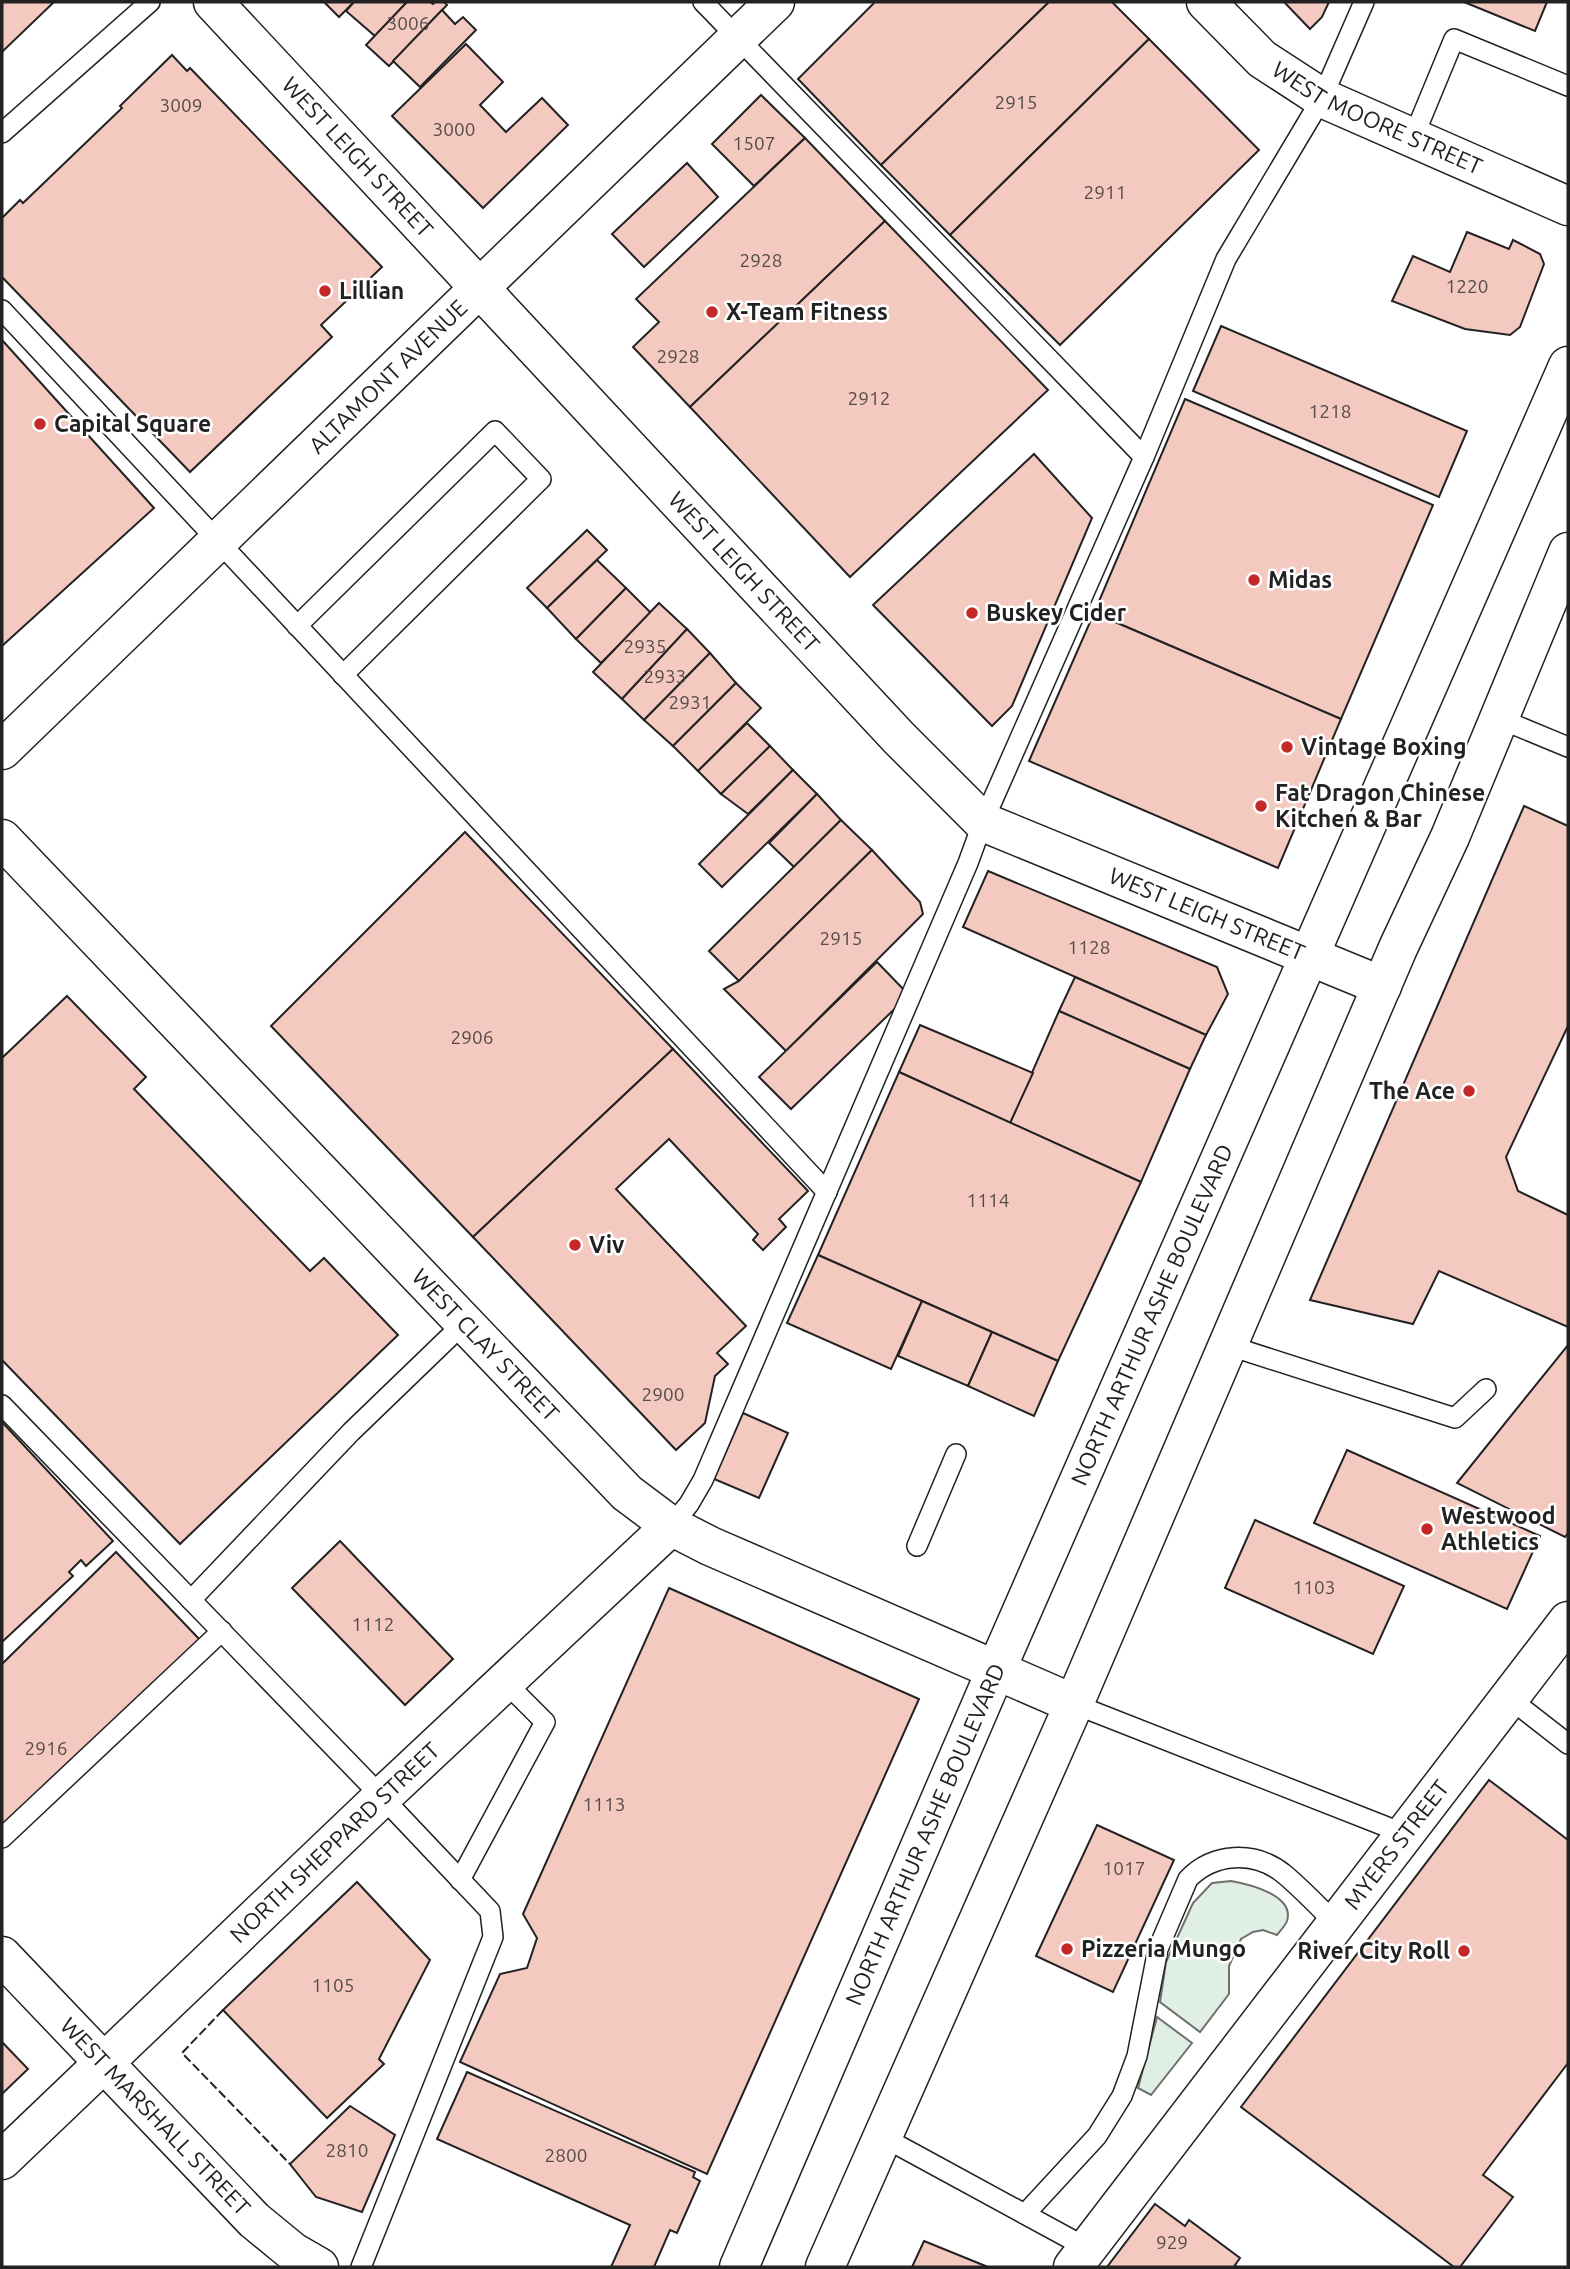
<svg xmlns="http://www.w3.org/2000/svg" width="1570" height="2269" font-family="Ubuntu,sans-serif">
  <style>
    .green { fill: #e0efe3; stroke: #6f6f6f; stroke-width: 2 }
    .building { fill: #f3c9c0; stroke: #222; stroke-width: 2 }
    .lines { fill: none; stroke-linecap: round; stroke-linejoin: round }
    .service-casing { stroke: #222; stroke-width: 22 }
    .minor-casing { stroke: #222; stroke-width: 41 }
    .tertiary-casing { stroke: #222; stroke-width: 41 }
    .primary-casing { stroke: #222; stroke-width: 41 }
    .service { stroke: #fff; stroke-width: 19 }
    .minor { stroke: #fff; stroke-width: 38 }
    .tertiary { stroke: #fff; stroke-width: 38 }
    .primary { stroke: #fff; stroke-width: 38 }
    .fence { stroke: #222; stroke-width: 2; stroke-dasharray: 9 3.5; stroke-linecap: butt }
    .poi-dot { fill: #c62828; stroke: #fff; stroke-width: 2.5 }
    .labels { text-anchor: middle; stroke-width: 5; stroke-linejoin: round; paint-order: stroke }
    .number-label { font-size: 19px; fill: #564c4a }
    .street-label { font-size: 23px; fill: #222; stroke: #fff }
    .poi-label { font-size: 23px; font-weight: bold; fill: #222; stroke: #fff; text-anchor: start }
  </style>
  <rect width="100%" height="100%" fill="#fff"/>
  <g class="green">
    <path d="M1231,1881c17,3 64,14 56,40 -2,5 -7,10 -10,14l-14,-5 -10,2 -12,7 -12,27v28l-29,38 -40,-30 6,-40 27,-59 19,-20z"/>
    <path d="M1157,2017l35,26 -41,52 -13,-7z"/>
  </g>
  <g class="building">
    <path d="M2,2h52l-52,50z"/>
    <path d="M324,2h30l-15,15z"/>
    <path d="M354,2h53l-32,34 -29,-25z"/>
    <path d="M407,2h23l3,2 2,-2h9l3,3 -58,61 -23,-21z"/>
    <path d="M875,2h174l-168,163 -83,-86z"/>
    <path d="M1049,2h63l37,37 -199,196 -69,-70z"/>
    <path d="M1284,2h45l-7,15 -12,12z"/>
    <path d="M1464,2h83l-12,29z"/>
    <path d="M442,10l13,14 8,-7 13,13 -56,57 -27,-26z"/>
    <path d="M1149,39l110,111 -199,195 -110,-110z"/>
    <path d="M466,44l37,38 -23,23 26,27 36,-34 26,27 -85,83 -91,-92z"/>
    <path d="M172,55l15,16 3,-3 192,199 -61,58 11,12 -142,135 -188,-195v-59l18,-18 3,3 99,-95 -2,-2z"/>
    <path d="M761,95l44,43 -51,48 -42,-42z"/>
    <path d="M805,138l80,83 -195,186 -57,-60 26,-25 -23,-23z"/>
    <path d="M687,163l31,34 -74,70 -32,-33z"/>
    <path d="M885,221l163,169 -198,187 -160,-170z"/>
    <path d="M1467,232l42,17 4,-9 27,14 4,10 -24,63 -10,8 -45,-6 -73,-28 21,-45 37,16z"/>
    <path d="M1221,326l246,105 -28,66 -246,-106z"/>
    <path d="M2,340l152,168 -152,138z"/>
    <path d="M1185,399l248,106 -92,214 -247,-106z"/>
    <path d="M1034,454l58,64 -80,188 -20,20 -119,-121z"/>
    <path d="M587,530l20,20 -60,58 -20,-20z"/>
    <path d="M597,560l29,28 -50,51 -29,-31z"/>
    <path d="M626,588l25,25 -50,50 -25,-24z"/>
    <path d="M659,603l28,26 -65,70 -29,-27z"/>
    <path d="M1094,613l247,106 -63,149 -249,-107z"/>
    <path d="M687,629l23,24 -66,67 -22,-21z"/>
    <path d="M710,653l26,30 -63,63 -29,-26z"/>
    <path d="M736,683l25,25 -63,63 -25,-25z"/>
    <path d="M747,723l23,23 -49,48 -23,-23z"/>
    <path d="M770,746l23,24 -45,44 -27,-20z"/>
    <path d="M793,770l24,24 -95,93 -23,-23z"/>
    <path d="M817,794l24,26 -47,47 -25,-24z"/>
    <path d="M1524,806l44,20v200l-62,131 12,34 50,24v112l-129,-56 -26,53 -103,-24z"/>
    <path d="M841,820l31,30 -133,131 -30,-30z"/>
    <path d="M465,832l208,217 -200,188 -202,-211z"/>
    <path d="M872,850l48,52 3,12 -137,137 -62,-62 15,-8z"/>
    <path d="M988,871l229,96 11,27 -22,41 -243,-108z"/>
    <path d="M877,962l32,33 -118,114 -32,-32z"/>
    <path d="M1075,977l131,58 -16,34 -131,-58z"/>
    <path d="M67,996l79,81 -12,12 176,182 14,-13 74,77 -218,209 -178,-184v-302z"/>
    <path d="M1059,1011l131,58 -49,113 -131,-59z"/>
    <path d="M920,1025l113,48 -23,50 -111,-51z"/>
    <path d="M673,1049l135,142 -29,28 7,8 -23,23 -10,-10 5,-6 -89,-95 -53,50 130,137 -29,27 11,11 -13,12 -10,47 -29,27 -203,-213z"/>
    <path d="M899,1072l242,110 -83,179 -240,-106z"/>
    <path d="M818,1255l104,46 -31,68 -104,-46z"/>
    <path d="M922,1301l70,31 -24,54 -70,-30z"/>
    <path d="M992,1332l66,29 -24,55 -66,-30z"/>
    <path d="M1568,1345v188l-3,4 -108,-54z"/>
    <path d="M743,1413l45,20 -29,65 -45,-19z"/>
    <path d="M2,1422l111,119 -27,25 -5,-6 -12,12 4,4 -71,66z"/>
    <path d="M1347,1450l193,86 -33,73 -193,-86z"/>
    <path d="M1255,1520l149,66 -31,68 -148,-66z"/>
    <path d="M340,1541l113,118 -48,46 -113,-117z"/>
    <path d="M116,1552l86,90 -200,190v-168z"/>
    <path d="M669,1588l250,111 -212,475 -247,-112 40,-88 27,-6 10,-30 -14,-24z"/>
    <path d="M1489,1780l79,60v223l-85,112 30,22 -53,70h-6l-213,-160z"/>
    <path d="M1097,1825l77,35 -61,132 -77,-36z"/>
    <path d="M357,1882l73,78 -51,99 5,5 -57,54 -104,-108z"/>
    <path d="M2,2042l26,27 -26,25z"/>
    <path d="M467,2072l228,100 -2,5 7,4 -23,52 -7,-3 -16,37h-43l19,-42 -193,-86z"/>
    <path d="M350,2106l45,29 -33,77 -46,-15 -26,-33z"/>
    <path d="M1155,2204l30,22 4,-6 51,38 -5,7 2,2h-130z"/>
    <path d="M924,2241l64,26h-76z"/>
  </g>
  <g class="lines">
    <defs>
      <g id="service">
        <path d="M703,2l441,455"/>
        <path d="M2,133l148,-131"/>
        <path d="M1413,138l41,-99 114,47"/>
        <path d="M2,310l825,882"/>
        <path d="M297,626l198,-195 46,48 -198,196"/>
        <path d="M1498,718l70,29"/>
        <path d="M1227,1345l228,73 31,-29"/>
        <path d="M2,1405l380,392 108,114 3,26 -132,330"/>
        <path d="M671,1526l18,-22 14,-24 265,-617 15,-41 161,-365 82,-198 96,-161 42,-96"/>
        <path d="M917,1546l39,-92"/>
        <path d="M191,1600l160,-168 113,-109"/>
        <path d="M1509,1698l59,46"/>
        <path d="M1074,1704l331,130"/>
        <path d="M2,1838l220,-207"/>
        <path d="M460,1880l85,-158 -40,-40"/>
        <path d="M883,2137l204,111"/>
        <path d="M1025,2214l72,-78 25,-40 15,-40 21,-107 30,-70c25,-26 66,-29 96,-5 18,15 35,33 52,50"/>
      </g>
      <g id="minor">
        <path id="s1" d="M213,2l686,736 84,84 399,164"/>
        <path id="s2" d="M1206,2l56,57 60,39 246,108"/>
        <path id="s3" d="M2,750l773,-748"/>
        <path id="s4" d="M2,2160l380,-363 289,-271"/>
        <path id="s5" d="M1073,2267l495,-646"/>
      </g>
      <g id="tertiary">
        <path id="s6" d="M2,839l625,654 44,33 39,20 364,158"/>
        <path id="s7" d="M2,1956l252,264 39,32 26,15"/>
      </g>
      <g id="primary">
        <path id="s8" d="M739,2267l257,-597 572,-1304"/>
        <path d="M825,2267l249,-563 324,-756 52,-111 118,-285"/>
      </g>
    </defs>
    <use href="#service" class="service-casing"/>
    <use href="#minor" class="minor-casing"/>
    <use href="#tertiary" class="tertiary-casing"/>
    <use href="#primary" class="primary-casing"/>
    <use href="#service" class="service"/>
    <use href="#minor" class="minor"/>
    <use href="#tertiary" class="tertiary"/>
    <use href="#primary" class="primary"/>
    <path class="fence" d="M223,2010l-41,43 108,111"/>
  </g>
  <g class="poi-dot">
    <circle cx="325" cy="291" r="7"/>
    <circle cx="712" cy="312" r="7"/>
    <circle cx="40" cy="424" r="7"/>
    <circle cx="1254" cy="580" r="7"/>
    <circle cx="972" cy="613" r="7"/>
    <circle cx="1287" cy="747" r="7"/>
    <circle cx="1261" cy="806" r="7"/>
    <circle cx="1469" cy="1091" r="7"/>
    <circle cx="575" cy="1245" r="7"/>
    <circle cx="1427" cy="1529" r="7"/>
    <circle cx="1067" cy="1949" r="7"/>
    <circle cx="1464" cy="1951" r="7"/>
  </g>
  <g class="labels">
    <g class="number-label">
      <text x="408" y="30">3006</text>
      <text x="1016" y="109">2915</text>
      <text x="181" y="112">3009</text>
      <text x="454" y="136">3000</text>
      <text x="754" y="150">1507</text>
      <text x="1105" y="199">2911</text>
      <text x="761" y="267">2928</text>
      <text x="1467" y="293">1220</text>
      <text x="678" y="363">2928</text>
      <text x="869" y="405">2912</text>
      <text x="1330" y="418">1218</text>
      <text x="645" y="653">2935</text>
      <text x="665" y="683">2933</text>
      <text x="690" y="709">2931</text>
      <text x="841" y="945">2915</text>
      <text x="1089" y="954">1128</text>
      <text x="472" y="1044">2906</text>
      <text x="988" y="1207">1114</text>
      <text x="663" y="1401">2900</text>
      <text x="1314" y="1594">1103</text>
      <text x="373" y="1631">1112</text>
      <text x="46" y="1755">2916</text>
      <text x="604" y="1811">1113</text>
      <text x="1124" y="1875">1017</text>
      <text x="333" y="1992">1105</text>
      <text x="347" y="2157">2810</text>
      <text x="566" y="2162">2800</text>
      <text x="1172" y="2249">929</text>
    </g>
    <g class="street-label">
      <text dy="8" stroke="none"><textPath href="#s2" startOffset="210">WEST MOORE STREET</textPath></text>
      <text dy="8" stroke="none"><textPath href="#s1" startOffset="212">WEST LEIGH STREET</textPath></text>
      <text dy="8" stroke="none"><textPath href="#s3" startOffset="537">ALTAMONT AVENUE</textPath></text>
      <text dy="8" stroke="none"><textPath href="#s1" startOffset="779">WEST LEIGH STREET</textPath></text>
      <text dy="8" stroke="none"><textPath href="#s1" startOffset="1367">WEST LEIGH STREET</textPath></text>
      <text dy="8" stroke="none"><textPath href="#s8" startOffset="1038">NORTH ARTHUR ASHE BOULEVARD</textPath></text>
      <text dy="8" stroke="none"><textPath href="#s6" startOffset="700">WEST CLAY STREET</textPath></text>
      <text dy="8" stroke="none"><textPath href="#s8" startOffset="471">NORTH ARTHUR ASHE BOULEVARD</textPath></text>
      <text dy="8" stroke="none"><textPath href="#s4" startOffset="460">NORTH SHEPPARD STREET</textPath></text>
      <text dy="8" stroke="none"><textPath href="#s5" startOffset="532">MYERS STREET</textPath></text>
      <text dy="8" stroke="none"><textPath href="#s7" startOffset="222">WEST MARSHALL STREET</textPath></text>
    </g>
    <g class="poi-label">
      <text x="339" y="299">Lillian</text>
      <text x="726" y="320">X-Team Fitness</text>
      <text x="54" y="432">Capital Square</text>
      <text x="1268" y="588">Midas</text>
      <text x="986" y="621">Buskey Cider</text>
      <text x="1301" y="755">Vintage Boxing</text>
      <text x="1275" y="801">Fat Dragon Chinese<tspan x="1275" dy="26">Kitchen &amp; Bar</tspan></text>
      <text x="1455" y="1099" text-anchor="end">The Ace</text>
      <text x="589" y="1253">Viv</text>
      <text x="1441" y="1524">Westwood<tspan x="1441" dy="26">Athletics</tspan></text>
      <text x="1081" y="1957">Pizzeria Mungo</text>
      <text x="1450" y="1959" text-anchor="end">River City Roll</text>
    </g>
  </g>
  <rect width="1570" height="2269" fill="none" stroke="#222222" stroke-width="7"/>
</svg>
